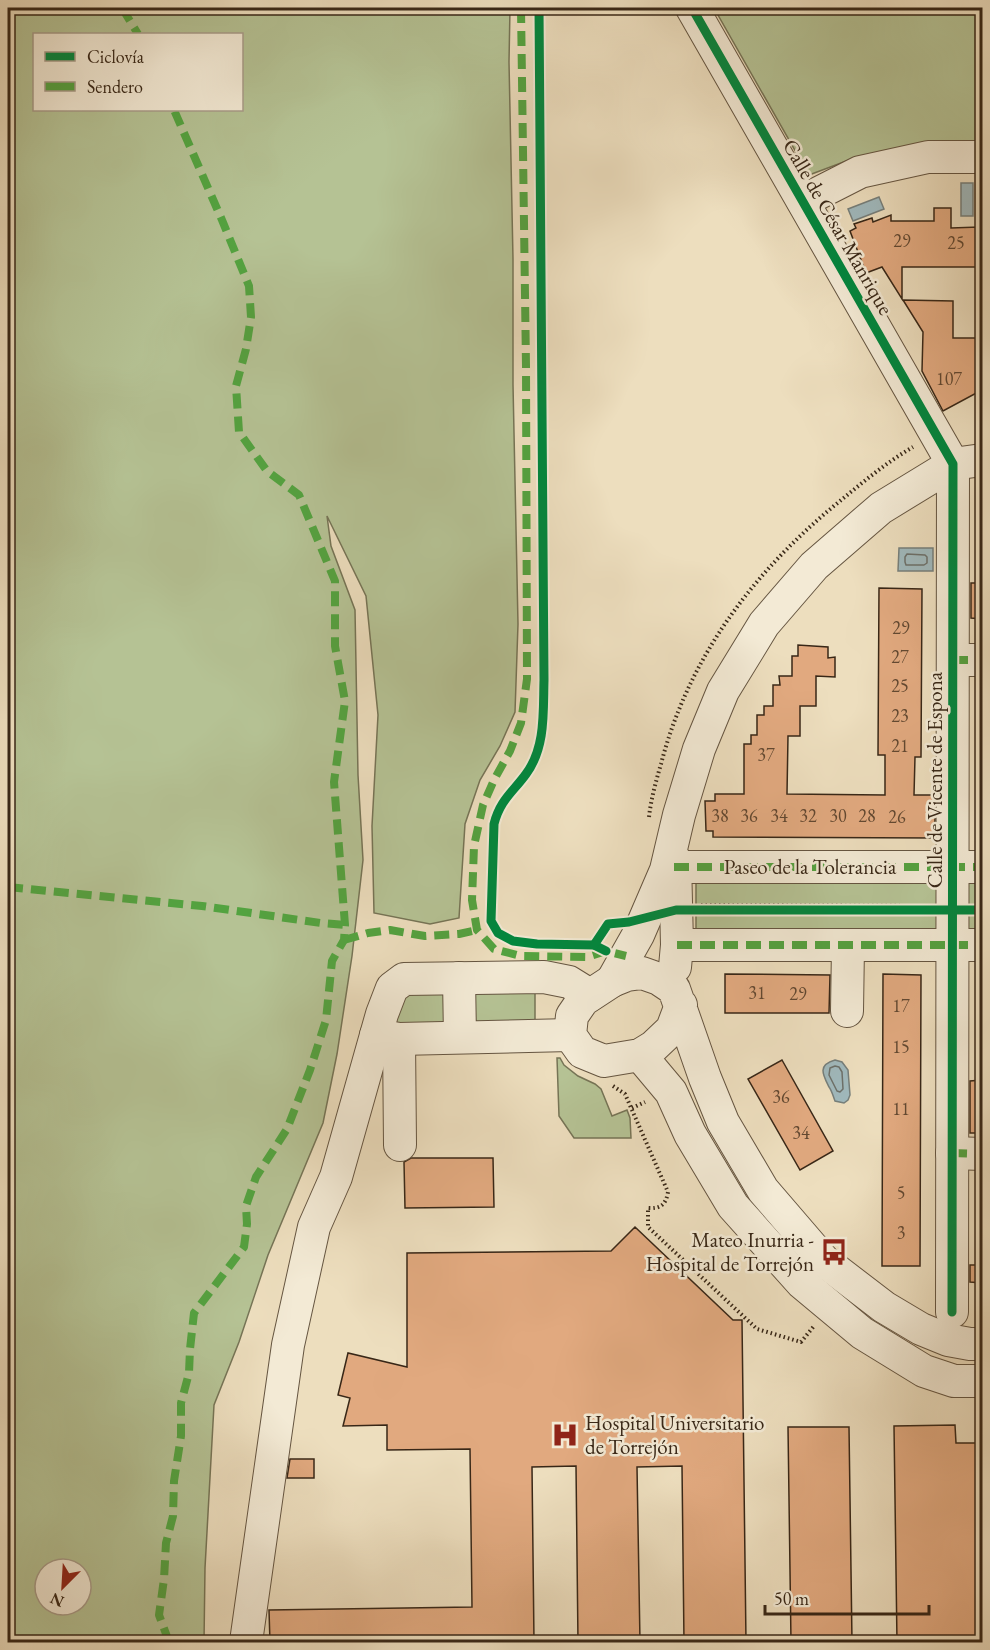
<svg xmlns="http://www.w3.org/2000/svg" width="990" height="1650" font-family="'EB Garamond',serif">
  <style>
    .green { fill: #b5c294; stroke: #767456; stroke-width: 1.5; fill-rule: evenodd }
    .water { fill: #a0b9bd; stroke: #767f7b; stroke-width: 1.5 }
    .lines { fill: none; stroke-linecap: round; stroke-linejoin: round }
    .shore { stroke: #6c706a; stroke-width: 1.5 }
    .building { fill: #e1a97f; stroke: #382717; stroke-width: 1.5 }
    .minor-casing { stroke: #655541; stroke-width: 34 }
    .path { stroke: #382717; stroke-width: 4; stroke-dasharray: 1.5 3; stroke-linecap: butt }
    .minor { stroke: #f3ead5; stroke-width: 32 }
    .quiet { stroke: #53a340; stroke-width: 8; stroke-dasharray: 15 8; stroke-linecap: butt }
    .cycleway-casing { stroke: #f3ead5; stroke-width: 13 }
    .cycleway { stroke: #00873e; stroke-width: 9 }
    .labels { text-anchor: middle; stroke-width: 5; stroke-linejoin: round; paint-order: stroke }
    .number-label { font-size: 18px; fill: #624831 }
    .street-label { font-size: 21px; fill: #382717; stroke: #f3ead5 }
    .poi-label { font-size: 21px; fill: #382717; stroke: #f3ead5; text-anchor: end }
  </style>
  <rect width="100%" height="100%" fill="#eddebe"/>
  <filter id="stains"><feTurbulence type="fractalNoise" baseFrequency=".00333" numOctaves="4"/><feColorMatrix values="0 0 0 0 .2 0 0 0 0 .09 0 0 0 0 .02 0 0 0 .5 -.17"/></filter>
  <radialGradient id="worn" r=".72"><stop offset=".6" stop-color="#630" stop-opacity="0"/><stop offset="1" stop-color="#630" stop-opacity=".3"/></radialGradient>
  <g class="green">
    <path d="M8,8h502l-1,54 4,197v126l5,239 -3,88 -15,34 -20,34 -15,44 -6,94 -29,6 -56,-11 -2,-87 6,-111 -12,-119 -39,-80 4,30 24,64 3,165 5,85 -11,96 -15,98 -14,69 -55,132 -29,87 -25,63 -9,163 -1,74h-196zM242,34v76h-208v-76zM45,1569h36v36h-36z"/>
    <path d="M714,8h268v133l-55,2 -70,14 -48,18z"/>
    <path d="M939,873l-1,63h-242v-61z"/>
    <path d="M962,873h20v65l-21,-1z"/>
    <path d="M468,990h67v36l-66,1z"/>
    <path d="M449,991l1,36h-57l11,-33z"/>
    <path d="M557,1058h3l4,7 14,11 17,8 6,5 11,27 15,-6 3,8 1,20h-57l-15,-22z"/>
  </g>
  <g class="water">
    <rect x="961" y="183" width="12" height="33"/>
    <path d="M879,197l5,12 -31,12 -5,-12z"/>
    <path d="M899,548h34v23h-35z"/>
    <path d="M835,1060l7,2 6,8 2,25 -2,5 -4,3 -9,-2c-2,-5 -3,-10 -6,-14 -6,-12 -12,-22 6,-27z"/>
  </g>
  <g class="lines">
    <g class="shore">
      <path d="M907,554l18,1 2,2v6l-3,2h-18l-1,-3v-5z"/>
      <path d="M835,1066l4,1 3,5 1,17 -3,3 -3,-1 -8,-16 1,-7z"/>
    </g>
  </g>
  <g class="building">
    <path d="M934,208h17v20l28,-1v40h-77v32l-20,-32 -16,6 -16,-42 6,-3 -2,-4 18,-6 1,4 18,-7v6h43z"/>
    <path d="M903,300l50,1v37h29v52l-39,21 -21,-40 1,-39z"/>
    <path d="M971,583h11v36l-11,-1z"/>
    <path d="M879,588l43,1 -1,168h-6l-1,38h21v43l-222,-1v-6h-7l-1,-30h10v-7h29v-50h7v-9h6v-20h7v-9h9v-21h7l-1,-9h13v-20h6v-11l30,2v11l7,-1v20l-19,-1v30h-16v30h-12l-1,58 98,1v-40h-7z"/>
    <path d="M725,974l105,1 -1,38h-104z"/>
    <path d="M883,974l38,1 -1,291h-38z"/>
    <path d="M782,1060l51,91 -33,19 -52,-91z"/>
    <path d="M982,1080v53h-12v-52z"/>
    <path d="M411,1158h82l1,49 -89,1 -1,-46z"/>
    <path d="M635,1227l98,93h9l4,322h-62l-2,-176 -45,1 3,175h-62l-2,-176 -44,1 2,175h-264l-1,-32 203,-3 -2,-158 -83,1v-25l-44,1 7,-28 -12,-3 10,-42 59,14v-114l204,-2z"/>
    <path d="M970,1265h12v18l-12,-1z"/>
    <path d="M955,1425l1,18h26v199h-85l-3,-216z"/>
    <path d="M788,1427h61l3,215h-61z"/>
    <path d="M290,1459h24v19h-27z"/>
  </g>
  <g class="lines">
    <defs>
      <g id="minor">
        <path d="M692,8l261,456 -1,848"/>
        <path d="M803,201l57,-29 68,-15h54"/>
        <path d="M953,660h29"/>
        <path d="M675,860l2,85 -2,22"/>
        <path d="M674,867h308"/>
        <path d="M677,945h305"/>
        <path d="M459,978l1,59"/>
        <path d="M612,981l26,-46 28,-65 13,-55 20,-66 24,-58 41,-67 50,-58 67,-58 72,-44 29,-4"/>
        <path d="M681,1005l-9,24 -19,18 -13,8 -36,6 -22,-9 -12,-17 2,-19 11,-16 29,-19 15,-6 15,-2 17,6 15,10 31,89 18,44 40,68 61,71 60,46 37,22 27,11 22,4h12"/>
        <path d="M847,1011l1,-65"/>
        <path d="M376,1035l23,4 171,-4"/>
        <path d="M399,1039l1,106"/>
        <path d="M640,1055l31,37 19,42 43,72 69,77 60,50 62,38 30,10h28"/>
        <path d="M952,1153l30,1"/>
        <path d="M246,1642l42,-297 26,-118 22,-50 46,-163 10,-26 12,-9 140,-2 25,5 21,13"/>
      </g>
    </defs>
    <use href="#minor" class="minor-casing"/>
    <g class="path">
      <path d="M649,817c2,-18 7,-36 12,-53 28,-108 94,-194 179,-263 23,-19 47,-39 73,-54"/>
      <path d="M701,905l227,1"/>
      <path d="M613,1086l12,8 43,98c-2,12 -7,17 -20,16v19l109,102 44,13 13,-16"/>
      <path d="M632,1108l13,-6"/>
    </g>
    <use href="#minor" class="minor"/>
    <g class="quiet">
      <path d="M122,8l16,26"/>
      <path d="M521,8l5,358 1,313 -6,44 -11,28 -16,29 -11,25 -9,41 -2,54 5,30 17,19 27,7 66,1 19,-6 20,5"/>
      <path d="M953,660h29"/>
      <path d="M674,867h308"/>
      <path d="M8,887l194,19 119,17 24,2"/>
      <path d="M344,940l24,-7 22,-3 35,6 34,-2 18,-4"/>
      <path d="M677,945h305"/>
      <path d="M952,1153l30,1"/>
      <path d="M169,1642l-10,-27 5,-36 2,-36 7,-27 1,-35 7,-45v-33l8,-30 1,-24 4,-36 50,-66 3,-23 -1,-18 10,-29 31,-48 23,-59 16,-50 6,-59 12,-21 1,-15 -11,-143 11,-81 -10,-55v-65l-36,-86 -32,-24 -28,-39 -3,-46 10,-37 5,-32 -2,-31 -27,-66 -48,-110"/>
    </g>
    <defs>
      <g id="cycleway">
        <path d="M539,8l5,672c-1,31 2,67 -18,94 -13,18 -26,26 -32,50l-3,97 7,12 15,8 24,3 57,1 12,6"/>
        <path d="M692,8l261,456 -1,848"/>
        <path d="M594,945l14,-21 21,-2 47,-12h306"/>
      </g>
    </defs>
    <use href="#cycleway" class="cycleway-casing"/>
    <use href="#cycleway" class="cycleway"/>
  </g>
  <defs>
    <symbol id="bus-bare" viewBox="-9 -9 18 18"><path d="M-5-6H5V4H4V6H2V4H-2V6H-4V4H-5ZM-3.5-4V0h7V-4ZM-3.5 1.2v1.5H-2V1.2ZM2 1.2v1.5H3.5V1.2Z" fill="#8f2418" stroke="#f3ead5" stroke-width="2.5" paint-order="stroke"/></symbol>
    <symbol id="hospital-bare" viewBox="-9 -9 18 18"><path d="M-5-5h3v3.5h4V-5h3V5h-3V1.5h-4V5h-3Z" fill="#8f2418" stroke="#f3ead5" stroke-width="2.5" paint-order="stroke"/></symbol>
  </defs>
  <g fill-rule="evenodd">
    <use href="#bus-bare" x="815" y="1233" width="38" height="38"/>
    <use href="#hospital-bare" x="546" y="1416" width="38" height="38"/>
  </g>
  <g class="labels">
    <g class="number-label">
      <text x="902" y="247">29</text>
      <text x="956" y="249">25</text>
      <text x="949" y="385">107</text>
      <text x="901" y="634">29</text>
      <text x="900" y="663">27</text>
      <text x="900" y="692">25</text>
      <text x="900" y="722">23</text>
      <text x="900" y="752">21</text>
      <text x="766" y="761">37</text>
      <text x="720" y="822">38</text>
      <text x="749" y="822">36</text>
      <text x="779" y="822">34</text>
      <text x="808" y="822">32</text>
      <text x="838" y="822">30</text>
      <text x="867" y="822">28</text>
      <text x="897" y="823">26</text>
      <text x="757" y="999">31</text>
      <text x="798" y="1000">29</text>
      <text x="901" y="1012">17</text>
      <text x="901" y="1053">15</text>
      <text x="781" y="1103">36</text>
      <text x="901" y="1115">11</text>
      <text x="801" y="1139">34</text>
      <text x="901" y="1199">5</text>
      <text x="901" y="1239">3</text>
    </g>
    <g class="street-label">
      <text transform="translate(838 227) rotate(60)" y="7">Calle de César Manrique</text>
      <text transform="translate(935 780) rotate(-90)" y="7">Calle de Vicente de Espona</text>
      <text x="810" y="874">Paseo de la Tolerancia</text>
    </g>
    <g class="poi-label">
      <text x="814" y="1247">Mateo Inurria -<tspan x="814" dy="24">Hospital de Torrejón</tspan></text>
      <text x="585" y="1430" text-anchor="start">Hospital Universitario<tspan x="585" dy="24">de Torrejón</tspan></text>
    </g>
  </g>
  <rect width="990" height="1650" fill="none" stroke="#eddebe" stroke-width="30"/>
  <rect x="9" y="9" width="972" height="1632" fill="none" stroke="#382717" stroke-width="3"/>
  <rect x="15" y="15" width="960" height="1620" fill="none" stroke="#382717" stroke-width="1.5"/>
  <rect x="33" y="33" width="210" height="78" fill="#f3ead5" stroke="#a89c89" stroke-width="1.5"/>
  <rect x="45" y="52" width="30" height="9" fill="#00873e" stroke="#a89c89" stroke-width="1.5"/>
  <text x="87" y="63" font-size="18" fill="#382717">Ciclovía</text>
  <rect x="45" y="82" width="30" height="9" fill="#53a340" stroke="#a89c89" stroke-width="1.5"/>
  <text x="87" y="93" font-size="18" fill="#382717">Sendero</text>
  <g transform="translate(63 1587) rotate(204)"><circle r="28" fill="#f3ead5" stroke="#a89c89" stroke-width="1.5"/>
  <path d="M0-4.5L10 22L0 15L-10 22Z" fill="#8f2418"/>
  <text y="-9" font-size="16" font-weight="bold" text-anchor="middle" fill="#382717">N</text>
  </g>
  <path d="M765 1605v9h164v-9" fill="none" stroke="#382717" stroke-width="3"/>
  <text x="774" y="1605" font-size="18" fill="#382717" stroke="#f3ead5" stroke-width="4.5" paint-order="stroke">50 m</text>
  <rect width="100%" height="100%" filter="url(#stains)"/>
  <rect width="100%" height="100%" fill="url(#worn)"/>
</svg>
